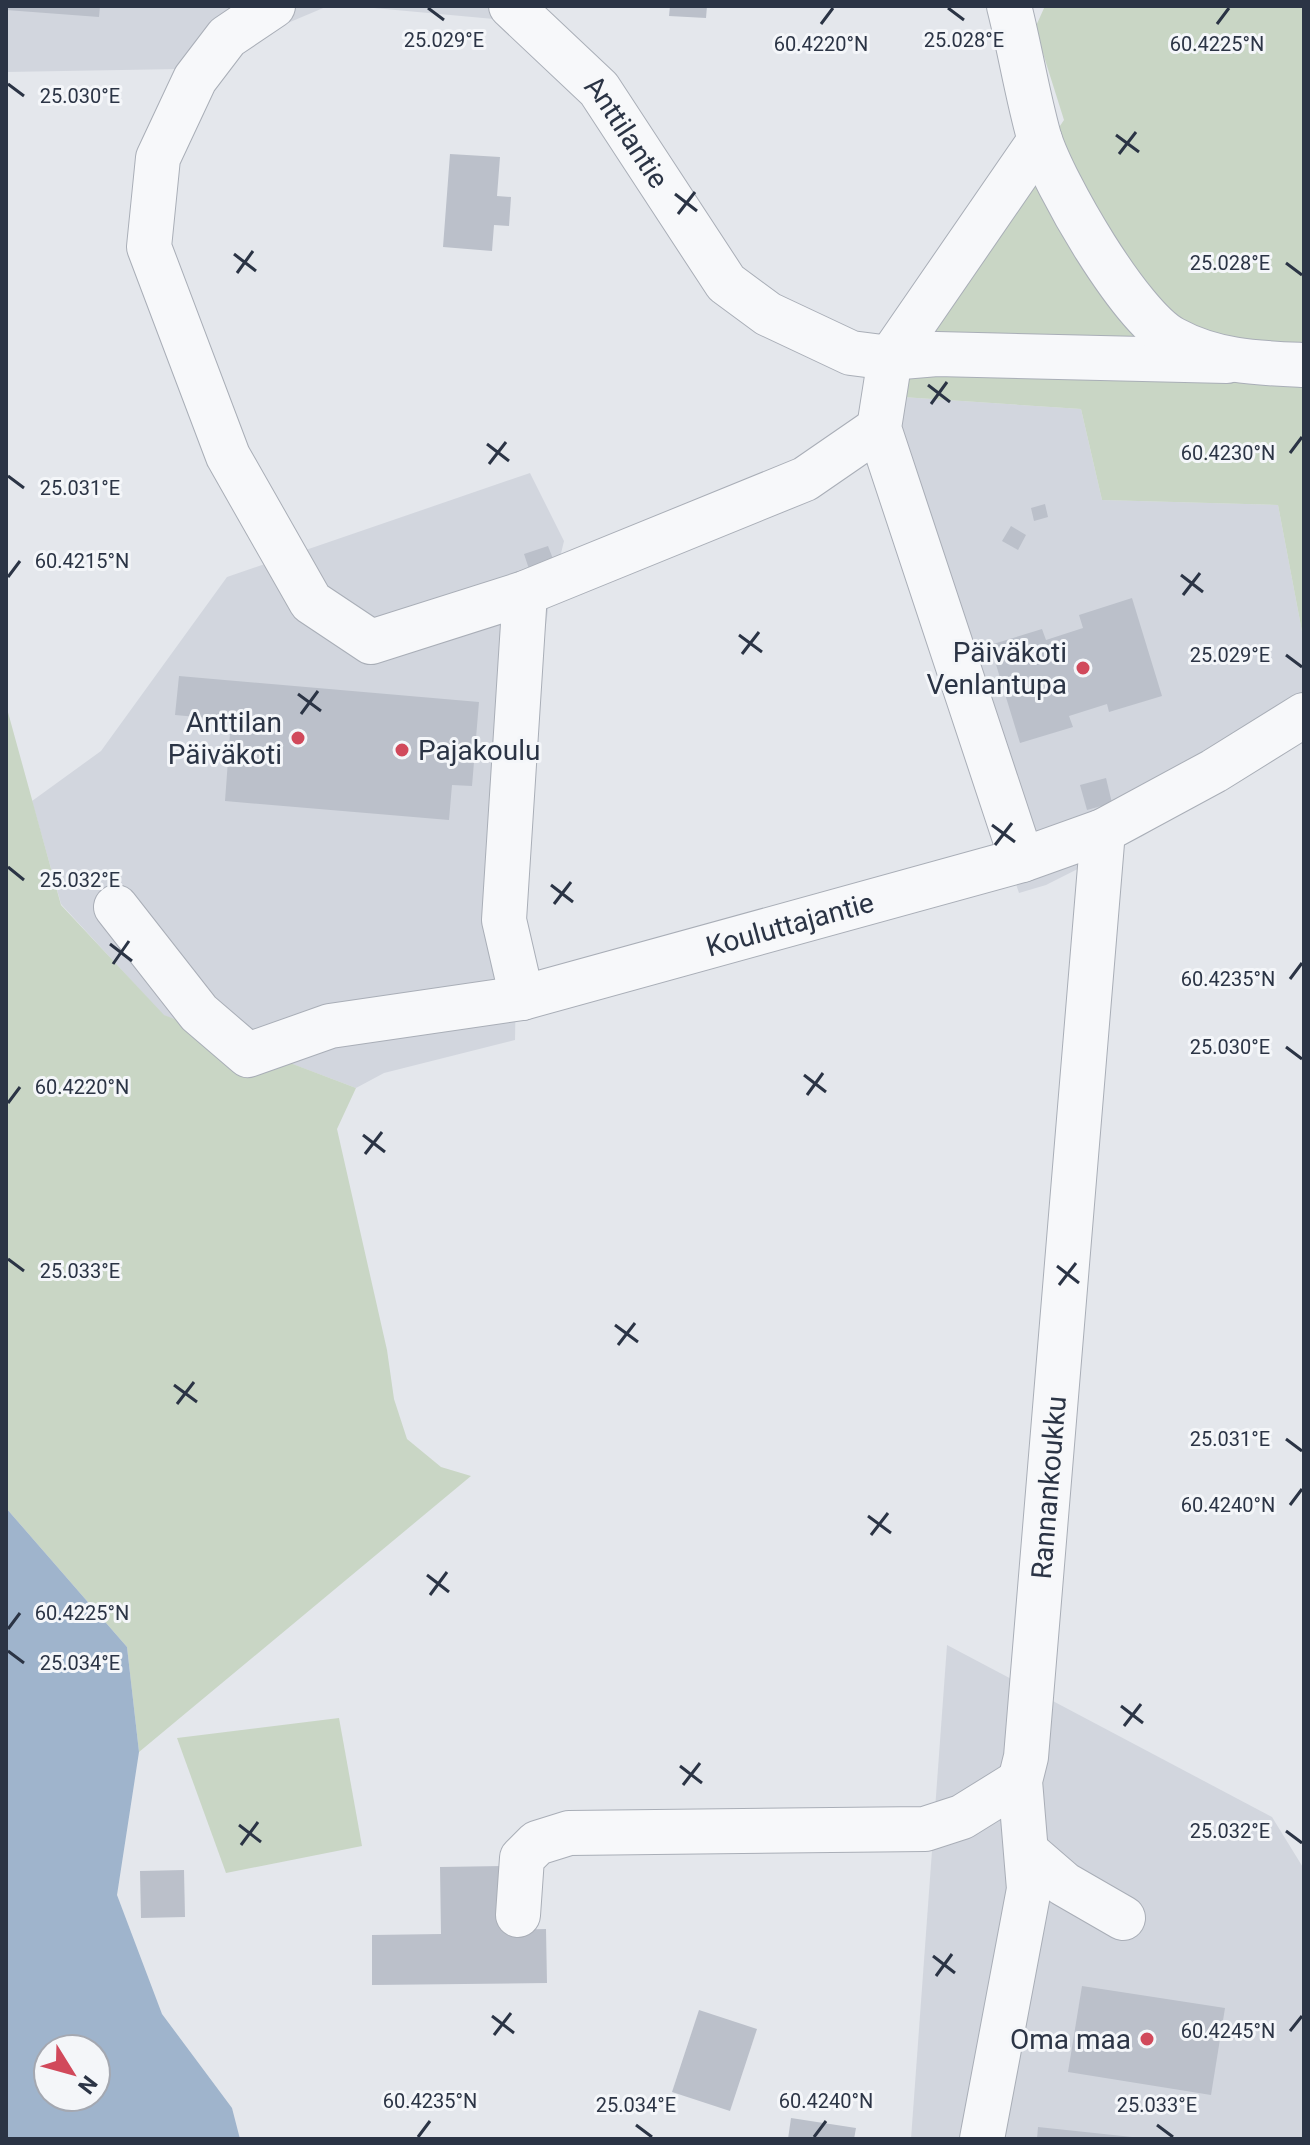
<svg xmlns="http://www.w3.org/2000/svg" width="1310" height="2145" font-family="Roboto,sans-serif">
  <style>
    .built { fill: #d2d6de }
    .green { fill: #c9d6c5 }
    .water { fill: #9fb4cc; fill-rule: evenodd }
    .building { fill: #bbc0ca }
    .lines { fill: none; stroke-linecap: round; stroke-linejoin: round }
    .minor-casing { stroke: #a9aeb7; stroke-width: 46 }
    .minor { stroke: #f7f8fa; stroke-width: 44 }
    .ticks { fill: none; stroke: #2b3445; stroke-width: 3 }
    .poi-dot { fill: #d1495b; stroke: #f4f6f9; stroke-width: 3 }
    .labels { text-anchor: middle; stroke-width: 6; stroke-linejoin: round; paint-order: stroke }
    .street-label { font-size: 28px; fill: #2b3445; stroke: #f4f6f9 }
    .poi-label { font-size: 28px; fill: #2b3445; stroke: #f4f6f9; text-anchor: end }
    .ticks-label { font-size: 20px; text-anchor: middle; fill: #2b3445; stroke: #f4f6f9; stroke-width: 6; stroke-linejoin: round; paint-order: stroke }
  </style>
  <rect width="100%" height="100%" fill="#e4e7ec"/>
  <g class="built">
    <path d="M6,6h322l-149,63 -173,3z"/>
    <path d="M352,6h151l-9,13z"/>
    <path d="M902,397l179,12 21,91 176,5 26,137v93l-161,101 -97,49 -27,8 -143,-433z"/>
    <path d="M530,473l34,68 -15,62 -30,219 -4,218 -131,33 -28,15 -193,-73 -102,-111 -29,-103 69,-50 126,-174z"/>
    <path d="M947,1645l325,172 32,52v270h-393z"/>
  </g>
  <g class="green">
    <path d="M1045,6h259v636l-26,-137 -176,-5 -21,-91 -179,-12 12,-55 150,-222 -29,-92z"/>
    <path d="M6,705l55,200 103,110 192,73 -19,41 50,221 7,49 13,40 34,28 30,9 -332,276 -12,-105 -121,-139z"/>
    <path d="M339,1718l23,128 -136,27 -49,-135z"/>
  </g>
  <path class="water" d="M6,1508l121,139 12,105 -22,143 45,119 70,94 8,31h-234zM48,2049h48v48h-48z"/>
  <g class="building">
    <path d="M6,6h94l-1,11 -93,-7z"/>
    <path d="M670,6h37l-1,12 -37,-2z"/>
    <path d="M450,154l50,3 -3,39 14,1 -2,29 -15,-1 -2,26 -49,-4z"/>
    <path d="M1045,504l3,13 -14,4 -3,-13z"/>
    <path d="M1011,526l15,9 -8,15 -16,-9z"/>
    <path d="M548,546l7,18 -25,8 -6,-18z"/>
    <path d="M1132,598l30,98 -53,16 -2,-8 -38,12 4,11 -53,16 -30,-98 52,-16 4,11 37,-12 -4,-13z"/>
    <path d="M179,676l300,26 -7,84 -20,-1 -3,35 -224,-19 6,-81 -56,-5z"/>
    <path d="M1106,778l6,25 -25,7 -7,-25z"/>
    <path d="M503,1866l1,64 42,-1 1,54 -175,2v-50l69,-1 -1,-67z"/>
    <path d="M184,1870l1,47 -44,1 -1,-47z"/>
    <path d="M1082,1986l143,22 -14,87 -143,-23z"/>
    <path d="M699,2010l58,19 -27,82 -58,-19z"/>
    <path d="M791,2118l65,10 -2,11h-66z"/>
    <path d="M1038,2127l94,10v2h-95z"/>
  </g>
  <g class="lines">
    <defs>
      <g id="minor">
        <path d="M273,6l-46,31 -32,42 -37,79 -9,89 79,209 83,146 60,40 154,-49 280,-114 74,-51"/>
        <path id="s1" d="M511,6l88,83 127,194 42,31 83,39 39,5 47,-4 290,7"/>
        <path d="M1009,6c11,43 18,88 30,131 15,48 91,179 134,202 42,23 85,24 131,26"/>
        <path d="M1022,860l-143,-432 11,-70 150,-218"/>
        <path id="s2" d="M116,907l83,106 49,42 82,-29 192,-28 500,-138 81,-29 111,-60 90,-56"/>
        <path d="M522,998l-18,-78 21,-327"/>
        <path d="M1027,1852l37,32 59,34"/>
        <path d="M518,1915l4,-57 15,-15 32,-10 356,-4 37,-12 58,-36"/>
        <path id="s3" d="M982,2139l47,-250 -9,-108 6,-24 77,-926"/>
      </g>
    </defs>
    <use href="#minor" class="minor-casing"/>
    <use href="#minor" class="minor"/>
  </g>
  <path class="ticks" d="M428,8l16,12M948,8l16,12M821,24l12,-16M1217,24l12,-16M8,84l16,12M1116,135l23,17M1119,154l17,-22M675,194l22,17M678,214l17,-22M234,254l22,17M1286,263l16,12M237,273l16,-22M928,385l22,17M931,404l16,-22M487,444l22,17M1290,453l12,-16M489,464l17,-22M8,476l16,12M1181,575l22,17M8,577l12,-16M1183,595l17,-22M739,635l23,17M742,654l17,-22M1286,655l16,12M298,694l23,17M301,714l17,-23M992,825l23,17M995,845l17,-22M8,867l16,13M551,885l22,17M554,904l17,-22M110,944l22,17M113,964l16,-23M1290,979l12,-16M1286,1047l16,12M804,1075l22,17M807,1095l16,-22M8,1103l12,-16M363,1135l22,17M365,1154l17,-22M8,1259l16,12M1057,1266l22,17M1059,1285l17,-22M615,1325l23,17M618,1345l17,-22M174,1385l23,17M177,1404l17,-22M1286,1439l16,12M1290,1505l12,-16M868,1516l23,17M871,1535l17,-22M427,1575l22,17M430,1595l17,-23M8,1629l12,-16M8,1651l16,12M1121,1706l22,17M1124,1726l17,-22M680,1766l22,17M683,1785l17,-22M239,1825l22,17M1286,1831l16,12M241,1845l17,-23M933,1956l22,17M936,1976l16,-22M492,2016l22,17M1290,2031l12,-15M494,2035l17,-22M636,2125l16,12M1157,2125l16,12M418,2137l12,-16M814,2137l12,-16"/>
  <g class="poi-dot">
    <circle cx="1083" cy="668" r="8"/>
    <circle cx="298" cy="738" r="8"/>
    <circle cx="402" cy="750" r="8"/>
    <circle cx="1147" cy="2039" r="8"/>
  </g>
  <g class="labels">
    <g class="street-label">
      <text dy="10" stroke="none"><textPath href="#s1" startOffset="172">Anttilantie</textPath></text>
      <text dy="10" stroke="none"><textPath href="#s2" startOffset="758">Kouluttajantie</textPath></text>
      <text dy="10" stroke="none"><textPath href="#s3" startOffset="658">Rannankoukku</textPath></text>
    </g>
    <g class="poi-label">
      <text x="1067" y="662">Päiväkoti<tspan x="1067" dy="32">Venlantupa</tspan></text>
      <text x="282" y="732">Anttilan<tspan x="282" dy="32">Päiväkoti</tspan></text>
      <text x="418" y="760" text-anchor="start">Pajakoulu</text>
      <text x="1131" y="2049">Oma maa</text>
    </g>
  </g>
  <g class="ticks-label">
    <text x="444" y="47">25.029°E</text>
    <text x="964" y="47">25.028°E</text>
    <text x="821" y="51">60.4220°N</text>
    <text x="1217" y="51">60.4225°N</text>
    <text x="80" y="103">25.030°E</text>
    <text x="1230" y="270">25.028°E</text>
    <text x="1228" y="460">60.4230°N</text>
    <text x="80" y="495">25.031°E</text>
    <text x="82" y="568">60.4215°N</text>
    <text x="1230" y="662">25.029°E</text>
    <text x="80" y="887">25.032°E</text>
    <text x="1228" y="986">60.4235°N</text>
    <text x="1230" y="1054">25.030°E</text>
    <text x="82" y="1094">60.4220°N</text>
    <text x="80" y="1278">25.033°E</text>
    <text x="1230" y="1446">25.031°E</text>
    <text x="1228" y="1512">60.4240°N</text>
    <text x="82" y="1620">60.4225°N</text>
    <text x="80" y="1670">25.034°E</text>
    <text x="1230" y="1838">25.032°E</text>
    <text x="1228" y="2038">60.4245°N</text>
    <text x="430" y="2108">60.4235°N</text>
    <text x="826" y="2108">60.4240°N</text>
    <text x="636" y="2112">25.034°E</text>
    <text x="1157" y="2112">25.033°E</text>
  </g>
  <rect width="1310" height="2145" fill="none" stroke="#2b3445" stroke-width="16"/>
  <g transform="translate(72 2073) rotate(127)"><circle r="38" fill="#f4f6f9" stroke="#a4a8b1" stroke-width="2"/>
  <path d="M0-6L14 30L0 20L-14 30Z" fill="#d1495b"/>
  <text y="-12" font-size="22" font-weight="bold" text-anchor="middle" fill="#2b3445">N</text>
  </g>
</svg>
